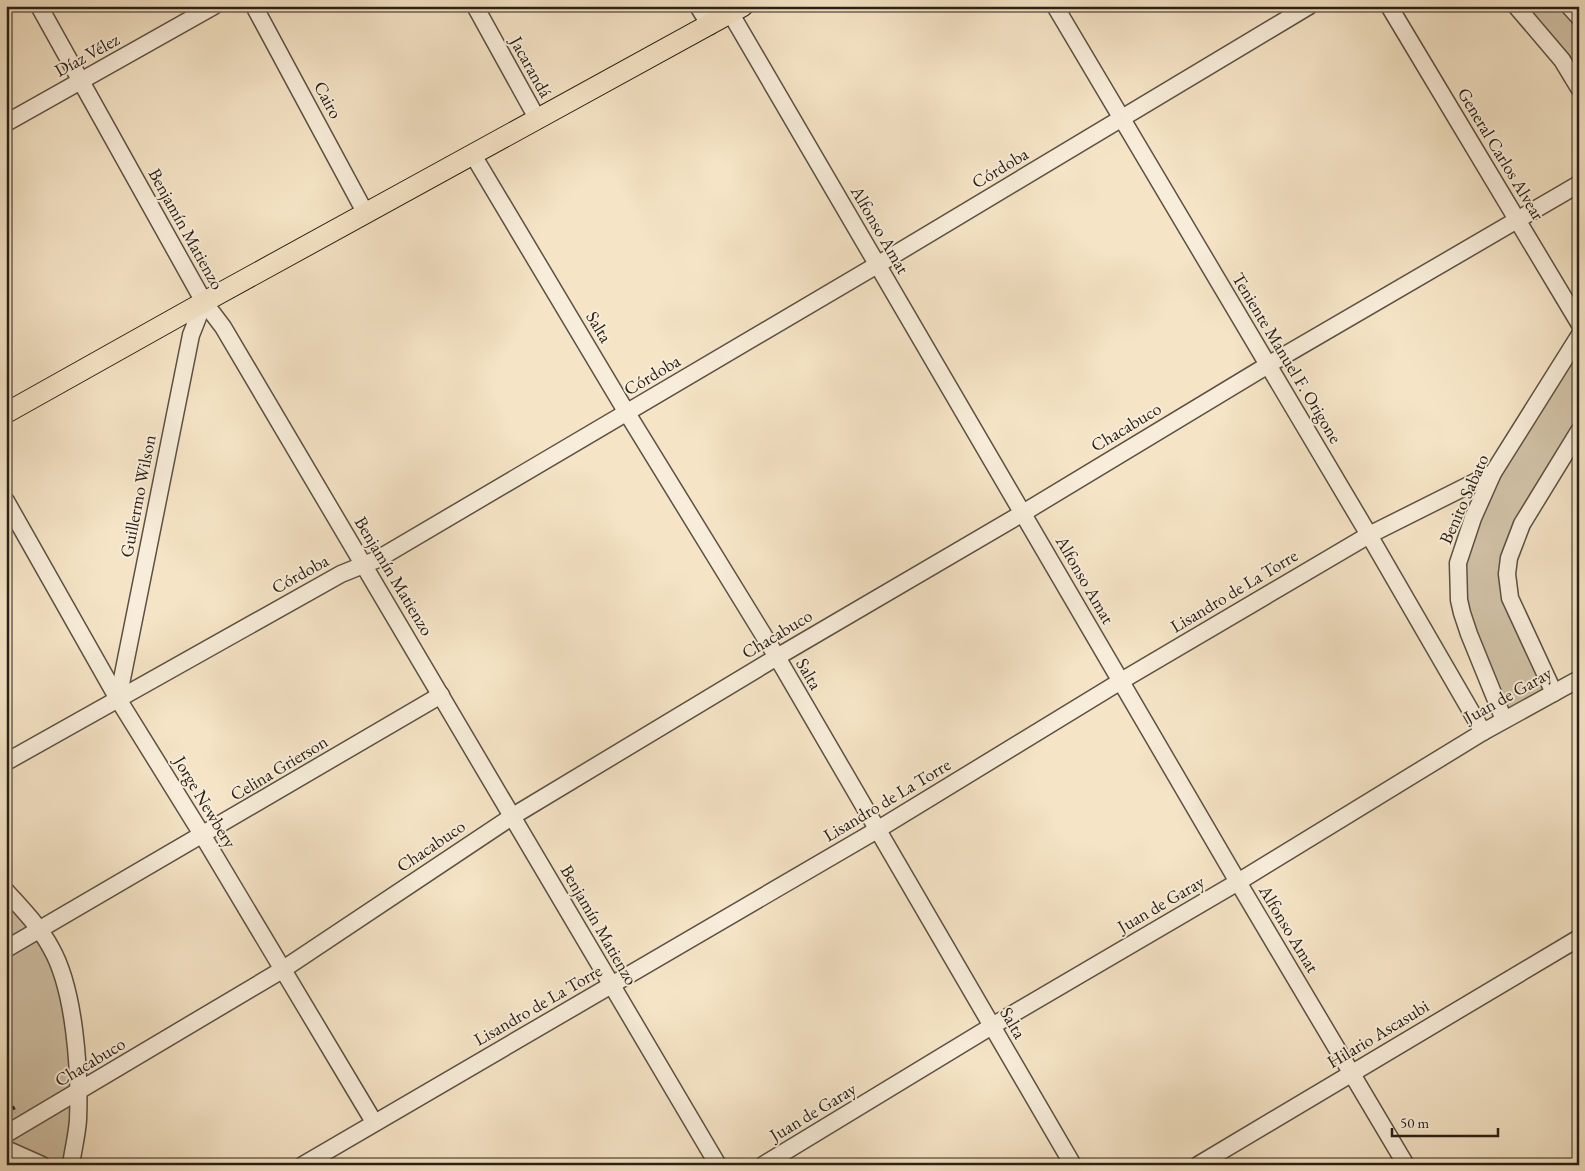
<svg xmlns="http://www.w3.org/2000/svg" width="1585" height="1171" font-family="'EB Garamond',serif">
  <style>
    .green { fill: #d2c3a8; stroke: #7e7260 }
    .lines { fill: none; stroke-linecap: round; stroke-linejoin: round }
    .minor-casing { stroke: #5c5143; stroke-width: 19 }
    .major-casing { stroke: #292017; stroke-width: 22 }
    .path { stroke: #292017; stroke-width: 2.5; stroke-dasharray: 4 2.5; stroke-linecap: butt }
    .minor { stroke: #f8edda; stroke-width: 16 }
    .major { stroke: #f5e4c6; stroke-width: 20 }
    .labels { text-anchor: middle; stroke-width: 4; stroke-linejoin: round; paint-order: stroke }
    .street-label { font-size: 18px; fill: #292017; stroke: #f8edda }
  </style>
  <rect width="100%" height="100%" fill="#f5e4c6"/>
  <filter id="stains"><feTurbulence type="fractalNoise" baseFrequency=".004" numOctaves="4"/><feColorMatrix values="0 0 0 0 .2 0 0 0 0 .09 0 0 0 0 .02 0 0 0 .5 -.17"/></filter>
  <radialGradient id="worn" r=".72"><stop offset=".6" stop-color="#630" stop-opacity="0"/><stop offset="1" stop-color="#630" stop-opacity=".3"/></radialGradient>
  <g class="green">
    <path d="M1516,6h52l11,13v69z"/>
    <path d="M1579,336v95l-57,93 -15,50 47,119 -50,27 -47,-143 36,-104z"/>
    <path d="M6,891l34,38 34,110 -3,126h-29l-36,-16z"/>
  </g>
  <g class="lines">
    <defs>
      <g id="minor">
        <path d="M39,6l165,296 19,25 495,838"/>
        <path d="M254,6l112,208"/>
        <path d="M475,6l63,114"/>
        <path d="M698,6l12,20"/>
        <path d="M1055,6l314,529 114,197"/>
        <path d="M1389,6l190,317"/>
        <path d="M1516,6l46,54 17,28"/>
        <path d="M1569,6l10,11"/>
        <path d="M731,14l507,868 168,283"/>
        <path d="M6,123l208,-117"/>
        <path d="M473,155l154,258 150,244 296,508"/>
        <path d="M6,501l112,198 85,137 171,286"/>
        <path d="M1554,693l-44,-95 -3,-24 2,-16 13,-34 57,-93"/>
        <path d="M118,699l73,-364 13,-33"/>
        <path d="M1504,720l-35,-86 -7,-21 -3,-13 -1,-37 15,-45 20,-45 86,-137"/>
        <path d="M6,762l335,-188 37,-15 499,-294 432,-259"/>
        <path d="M6,891c16,18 34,36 45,57 24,42 29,123 27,172 -1,15 -5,30 -7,45"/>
        <path d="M6,949l435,-254"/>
        <path d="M6,1134l276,-164 231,-154 264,-159 246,-144 245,-148 311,-181"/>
        <path d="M6,1149l36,16"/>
        <path d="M303,1165l574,-335 244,-149 248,-146 124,-62"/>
        <path d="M763,1165l229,-139 246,-144 245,-150 96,-53"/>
        <path d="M1198,1165l381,-227"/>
      </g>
      <path id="major" d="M6,413l198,-111 539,-296"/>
    </defs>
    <use href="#minor" class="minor-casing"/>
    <use href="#major" class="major-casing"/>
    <path class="path" d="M6,1095l10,17"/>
    <use href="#minor" class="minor"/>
    <use href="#major" class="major"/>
  </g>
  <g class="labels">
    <g class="street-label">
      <text transform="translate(87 55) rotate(-29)" y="6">Díaz Vélez</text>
      <text transform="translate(531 67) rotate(61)" y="6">Jacarandá</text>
      <text transform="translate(328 100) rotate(62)" y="6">Cairo</text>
      <text transform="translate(1501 154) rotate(59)" y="6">General Carlos Alvear</text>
      <text transform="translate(1000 168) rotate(-31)" y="6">Córdoba</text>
      <text transform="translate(186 229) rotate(61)" y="6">Benjamín Matienzo</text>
      <text transform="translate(880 230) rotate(60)" y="6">Alfonso Amat</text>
      <text transform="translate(599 327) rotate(59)" y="6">Salta</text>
      <text transform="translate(1287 358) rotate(59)" y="6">Teniente Manuel F. Origone</text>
      <text transform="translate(652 375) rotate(-31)" y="6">Córdoba</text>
      <text transform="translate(1126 427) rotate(-31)" y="6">Chacabuco</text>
      <text transform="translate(138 496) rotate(-79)" y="6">Guillermo Wilson</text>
      <text transform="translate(1464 499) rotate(-66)" y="6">Benito Sabato</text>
      <text transform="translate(300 574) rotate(-29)" y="6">Córdoba</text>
      <text transform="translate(394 576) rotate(59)" y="6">Benjamín Matienzo</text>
      <text transform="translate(1085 580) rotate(60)" y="6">Alfonso Amat</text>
      <text transform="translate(1234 591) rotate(-31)" y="6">Lisandro de La Torre</text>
      <text transform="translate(777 634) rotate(-31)" y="6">Chacabuco</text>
      <text transform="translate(809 674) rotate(60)" y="6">Salta</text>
      <text transform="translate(1508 695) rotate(-29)" y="6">Juan de Garay</text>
      <text transform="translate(279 768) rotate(-31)" y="6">Celina Grierson</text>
      <text transform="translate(887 800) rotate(-31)" y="6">Lisandro de La Torre</text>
      <text transform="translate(205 802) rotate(59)" y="6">Jorge Newbery</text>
      <text transform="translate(431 846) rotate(-34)" y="6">Chacabuco</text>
      <text transform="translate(1161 904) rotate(-30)" y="6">Juan de Garay</text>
      <text transform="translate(599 925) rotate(60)" y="6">Benjamín Matienzo</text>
      <text transform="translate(1289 929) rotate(59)" y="6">Alfonso Amat</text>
      <text transform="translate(538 1005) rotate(-30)" y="6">Lisandro de La Torre</text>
      <text transform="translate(1013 1023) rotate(60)" y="6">Salta</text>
      <text transform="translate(1378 1034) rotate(-31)" y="6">Hilario Ascasubi</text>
      <text transform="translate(90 1062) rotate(-31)" y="6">Chacabuco</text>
      <text transform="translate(813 1112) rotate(-31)" y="6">Juan de Garay</text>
    </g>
  </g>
  <rect width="1585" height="1171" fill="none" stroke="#f5e4c6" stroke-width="25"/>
  <rect x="8" y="8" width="1570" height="1156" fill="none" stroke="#292017" stroke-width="2.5"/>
  <rect x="12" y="12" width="1560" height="1146" fill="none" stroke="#292017"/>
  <path d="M1392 1128v8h106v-8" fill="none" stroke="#292017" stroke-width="2.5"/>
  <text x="1400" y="1128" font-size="15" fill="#292017" stroke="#f8edda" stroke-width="4" paint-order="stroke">50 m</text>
  <rect width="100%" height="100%" filter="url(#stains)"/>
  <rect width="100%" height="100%" fill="url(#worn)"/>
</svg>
